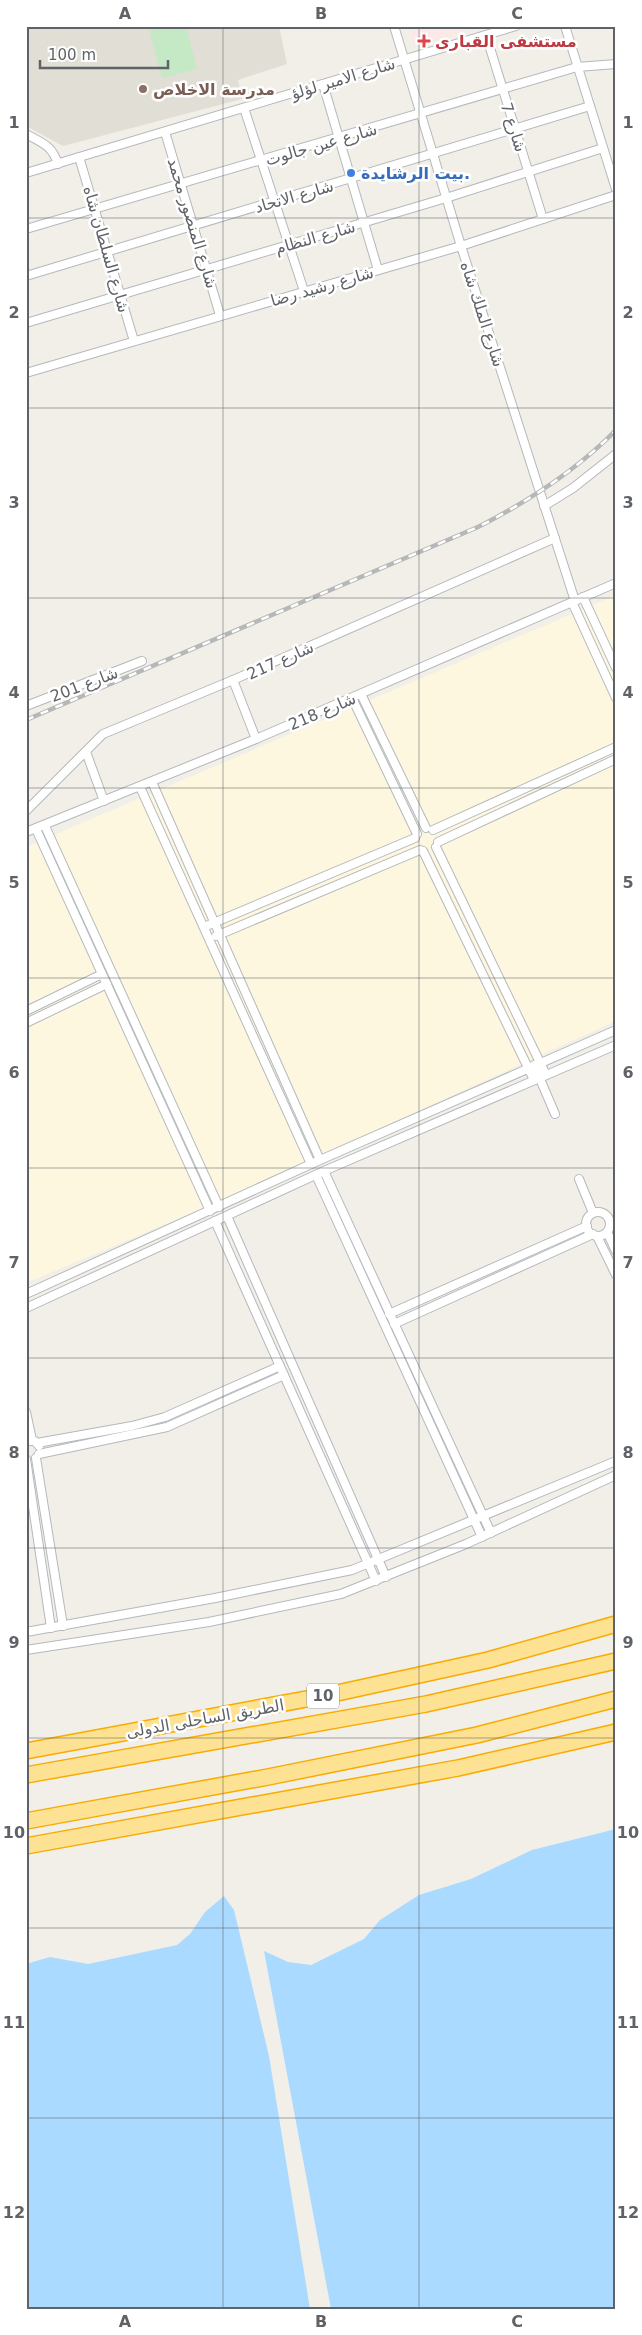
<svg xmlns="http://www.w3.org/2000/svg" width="642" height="2335" font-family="'DejaVu Sans',Vazirmatn,sans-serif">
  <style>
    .commercial { fill: #fef7e0 }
    .education { fill: #e1ded6 }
    .medical { fill: #fce8e6 }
    .green { fill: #c5e8c5 }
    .water { fill: #aadaff }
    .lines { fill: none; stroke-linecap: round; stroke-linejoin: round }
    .minor-casing { stroke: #b5b8bc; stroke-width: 10 }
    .motorway-casing { stroke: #f9ab00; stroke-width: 18 }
    .minor { stroke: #fff; stroke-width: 8 }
    .motorway { stroke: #fde293; stroke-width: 15 }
    .rail-casing { stroke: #b6b7b8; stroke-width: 4.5 }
    .rail { stroke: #fff; stroke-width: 2.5; stroke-dasharray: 8; stroke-linecap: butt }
    .grid { fill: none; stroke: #5f6368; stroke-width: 1; stroke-opacity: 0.55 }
    .health-dot { fill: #e0444e; stroke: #fff; stroke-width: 2 }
    .education-dot { fill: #8d6e63; stroke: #fff; stroke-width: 2 }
    .shop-dot { fill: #3f7fe0; stroke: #fff; stroke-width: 2 }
    .labels { text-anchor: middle; stroke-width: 5; stroke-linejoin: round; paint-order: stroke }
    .shield { fill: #fff; stroke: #8f9295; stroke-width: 1 }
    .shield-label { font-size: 15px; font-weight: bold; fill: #5f6368 }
    .health-label { font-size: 16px; font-weight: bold; fill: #be3a42; stroke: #fff; text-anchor: start }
    .street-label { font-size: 16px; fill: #5f6368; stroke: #fff }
    .education-label { font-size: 16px; font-weight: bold; fill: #785e54; stroke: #fff; text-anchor: start }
    .shop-label { font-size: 16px; font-weight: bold; fill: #366cbe; stroke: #fff; text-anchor: start }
    .neatline { fill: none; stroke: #5f6368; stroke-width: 2 }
    .grid-label { font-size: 16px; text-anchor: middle; font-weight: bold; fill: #5f6368 }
  </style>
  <rect width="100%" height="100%" fill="#f1efe8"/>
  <path class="commercial" d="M616,595v426l-396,180 -194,82v-436z"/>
  <path class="education" d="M26,26h253l8,38 -49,16 4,19 -179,47 -37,-20z"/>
  <path class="medical" d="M409,26h70l-64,21z"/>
  <path class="green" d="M148,26h38l11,43 -35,9z"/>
  <g class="water">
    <path d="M616,1829v480h-285l-67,-358 24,11 23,3 53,-26 16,-19 39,-25 52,-16 61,-29z"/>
    <path d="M224,1896l10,14 35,146 41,253h-284v-345l24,-7 38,7 89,-19 13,-11 15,-22z"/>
  </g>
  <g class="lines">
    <defs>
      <g id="minor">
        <path d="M394,26l67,220 114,355"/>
        <path d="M565,26l51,163"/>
        <path d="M486,35l57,184"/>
        <path d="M323,84l55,186"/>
        <path d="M244,108l60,183"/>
        <path d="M165,132l55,183"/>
        <path d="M26,134c16,9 26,11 32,30"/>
        <path d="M79,157l55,184"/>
        <path d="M26,173l490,-147"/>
        <path d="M26,229l551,-162 39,-3"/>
        <path d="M26,276l564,-170"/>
        <path d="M26,323l420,-125 157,-50"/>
        <path d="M26,373l435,-127 155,-51"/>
        <path d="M544,506l29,-18 43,-34"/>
        <path d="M583,597l33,71"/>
        <path d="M572,602l44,96"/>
        <path d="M233,680l23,59"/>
        <path d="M361,694l65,134"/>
        <path d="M352,698l65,136"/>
        <path d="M26,706l116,-45"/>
        <path d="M86,752l18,49"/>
        <path d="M152,782l168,378"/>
        <path d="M140,787l171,377"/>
        <path d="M26,811l77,-77 130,-54 322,-142"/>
        <path d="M45,826l174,381"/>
        <path d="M36,829l174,382"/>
        <path d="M433,830l183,-83"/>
        <path d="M26,832l230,-93 360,-156"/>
        <path d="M438,842l178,-83"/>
        <path d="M436,847l110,228"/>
        <path d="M423,851l111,229"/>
        <path d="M204,927l211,-89"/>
        <path d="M216,936l204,-86"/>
        <path d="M26,1011l76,-37"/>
        <path d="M26,1023l81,-39"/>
        <path d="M534,1065l21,49"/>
        <path d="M324,1171l167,362"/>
        <path d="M316,1175l166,362"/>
        <path d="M579,1179l14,34"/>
        <circle cx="598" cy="1224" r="12"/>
        <path d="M227,1216l159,361"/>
        <path d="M215,1221l161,360"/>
        <path d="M607,1232l9,19"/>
        <path d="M597,1236l19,39"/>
        <path d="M26,1294l294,-134 296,-130"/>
        <path d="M26,1308l298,-137 292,-126"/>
        <path d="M389,1314l198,-88"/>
        <path d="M394,1324l199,-90"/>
        <path d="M26,1412l6,28"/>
        <path d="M26,1441h9l4,5"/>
        <path d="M37,1443l95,-17 33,-9 115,-51"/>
        <path d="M39,1454l128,-27 117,-52"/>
        <path d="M36,1458l27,168"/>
        <path d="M26,1459l25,169"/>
        <path d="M26,1632l189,-34 137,-28 264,-109"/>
        <path d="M26,1650l183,-28 132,-28 125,-50 150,-69"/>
      </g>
      <g id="motorway">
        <path d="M26,1751l302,-56 160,-35 128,-36"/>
        <path d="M26,1775l400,-71 190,-43"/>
        <path d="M26,1821l242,-44 209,-42 139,-36"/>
        <path d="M26,1846l432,-78 158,-36"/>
      </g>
    </defs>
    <use href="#minor" class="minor-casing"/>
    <use href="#motorway" class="motorway-casing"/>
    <use href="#minor" class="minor"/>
    <use href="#motorway" class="motorway"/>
    <defs>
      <path id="rail" d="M26,720l452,-193c49,-25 99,-57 138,-97"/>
    </defs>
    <use href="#rail" class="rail-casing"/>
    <use href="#rail" class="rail"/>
  </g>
  <path class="grid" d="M223,26v2283M419,26v2283M26,218h590M26,408h590M26,598h590M26,788h590M26,978h590M26,1168h590M26,1358h590M26,1548h590M26,1738h590M26,1928h590M26,2118h590"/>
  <path class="health-dot" d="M421.5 33.5h5v5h5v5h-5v5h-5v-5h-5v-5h5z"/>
  <circle class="education-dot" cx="143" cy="89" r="5"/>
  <circle class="shop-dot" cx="351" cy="173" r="5"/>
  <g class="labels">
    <rect class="shield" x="307" y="1683.5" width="32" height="25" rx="4"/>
    <g class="shield-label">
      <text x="323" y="1701">10</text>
    </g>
    <g class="health-label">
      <text x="435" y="47">مستشفى القبارى</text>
    </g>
    <g class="street-label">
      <text transform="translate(343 78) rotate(-17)" y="6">شارع الامير لؤلؤ</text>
      <text transform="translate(514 127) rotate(72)" y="6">شارع 7</text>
      <text transform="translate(321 144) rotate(-16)" y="6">شارع عين جالوت</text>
      <text transform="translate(294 196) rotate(-16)" y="6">شارع الاتحاد</text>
      <text transform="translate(193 223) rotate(73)" y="6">شارع المنصور محمد</text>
      <text transform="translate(315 237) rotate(-16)" y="6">شارع النظام</text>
      <text transform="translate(107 249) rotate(74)" y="6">شارع السلطان شاه</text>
      <text transform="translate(322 286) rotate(-16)" y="6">شارع رشيد رضا</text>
      <text transform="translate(483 314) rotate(72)" y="6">شارع الملك شاه</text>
      <text transform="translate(280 660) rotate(-24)" y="6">شارع 217</text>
      <text transform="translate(84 684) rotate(-21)" y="6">شارع 201</text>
      <text transform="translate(322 711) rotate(-23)" y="6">شارع 218</text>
      <text transform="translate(205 1718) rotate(-10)" y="6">الطريق الساحلى الدولى</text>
    </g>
    <g class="education-label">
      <text x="153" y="95">مدرسة الاخلاص</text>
    </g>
    <g class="shop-label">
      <text x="361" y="179">بيت الرشايدة.</text>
    </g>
  </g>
  <rect width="642" height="2335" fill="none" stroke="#ffffff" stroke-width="55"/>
  <path d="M40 60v8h128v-8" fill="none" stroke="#5f6368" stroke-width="2.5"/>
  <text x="48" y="60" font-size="15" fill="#5f6368" stroke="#ffffff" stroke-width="4" paint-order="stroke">100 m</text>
  <rect x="28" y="28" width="586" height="2280" class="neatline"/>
  <g class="grid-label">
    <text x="125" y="19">A</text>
    <text x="321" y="19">B</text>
    <text x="517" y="19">C</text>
    <text x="14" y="128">1</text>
    <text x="628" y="128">1</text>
    <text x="14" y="318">2</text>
    <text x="628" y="318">2</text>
    <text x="14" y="508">3</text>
    <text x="628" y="508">3</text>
    <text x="14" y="698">4</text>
    <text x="628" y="698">4</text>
    <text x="14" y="888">5</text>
    <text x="628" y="888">5</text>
    <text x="14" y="1078">6</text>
    <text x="628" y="1078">6</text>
    <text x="14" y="1268">7</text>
    <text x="628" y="1268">7</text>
    <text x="14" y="1458">8</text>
    <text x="628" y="1458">8</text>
    <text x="14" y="1648">9</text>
    <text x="628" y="1648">9</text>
    <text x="14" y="1838">10</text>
    <text x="628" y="1838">10</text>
    <text x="14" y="2028">11</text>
    <text x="628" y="2028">11</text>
    <text x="14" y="2218">12</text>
    <text x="628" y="2218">12</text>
    <text x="125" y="2327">A</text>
    <text x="321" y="2327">B</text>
    <text x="517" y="2327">C</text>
  </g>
</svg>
